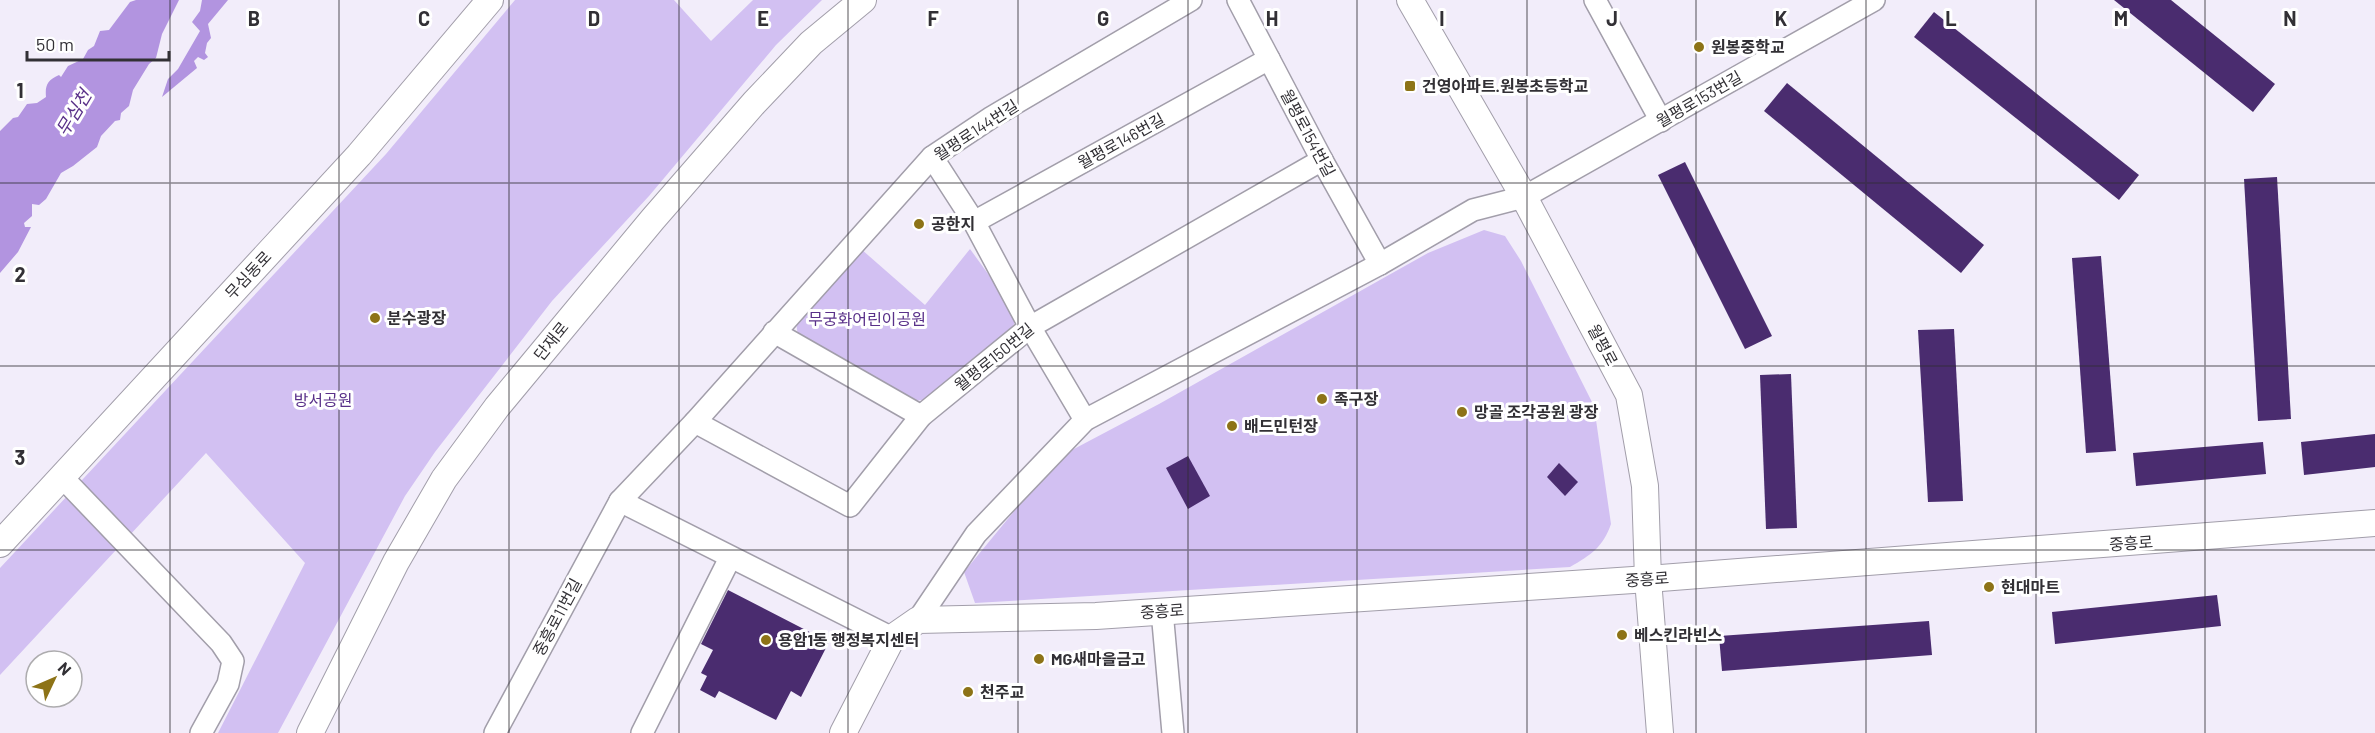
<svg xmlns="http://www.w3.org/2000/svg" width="2375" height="733" font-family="Barlow,'Noto Sans KR',sans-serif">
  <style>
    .green { fill: #d2c0f2 }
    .water { fill: #b294e0 }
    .building { fill: #4a2c6f }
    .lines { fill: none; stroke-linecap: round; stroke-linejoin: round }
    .minor-casing { stroke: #a29eaa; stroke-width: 24 }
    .tertiary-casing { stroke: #a29eaa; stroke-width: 28 }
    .minor { stroke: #fff; stroke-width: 21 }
    .tertiary { stroke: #fff; stroke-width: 26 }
    .grid { fill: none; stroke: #323035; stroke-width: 1.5; stroke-opacity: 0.55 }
    .poi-dot { fill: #8d7317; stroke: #fff; stroke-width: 2 }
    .labels { text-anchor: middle; stroke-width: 6; stroke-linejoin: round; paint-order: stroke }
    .poi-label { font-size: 16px; font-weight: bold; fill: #323035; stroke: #fff; text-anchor: start }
    .street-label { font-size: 16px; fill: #323035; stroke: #fff }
    .park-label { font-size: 16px; fill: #593089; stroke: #fff }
    .water-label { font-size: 18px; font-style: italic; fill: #593088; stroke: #fff }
    .grid-label { font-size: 20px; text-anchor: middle; font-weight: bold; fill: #323035; stroke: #fff; stroke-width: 6; stroke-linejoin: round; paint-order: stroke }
  </style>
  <rect width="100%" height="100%" fill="#f2edfa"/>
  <g class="green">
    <path d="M515,0h159l37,41 42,-41h69l-46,45 -127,151 -97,105 -117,151 -30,44 -127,237h-60l87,-170 -99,-110 -206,222v-107l386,-414z"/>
    <path d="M1484,230l21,6 16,25 73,145 17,118c-8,23 -20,31 -41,43l-595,36 -11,-31 52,-63 56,-59 87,-46 269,-151z"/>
    <path d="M861,249l64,56 45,-56 37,51 8,21 -4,11 -81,67 -16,2 -116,-64 -2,-16z"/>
  </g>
  <g class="water">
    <path d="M136,0h43l-17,34 -6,24 -7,6 -16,26 -4,16 -8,7 -1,7 -5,1 -14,15 -4,11 -24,19 -12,7 -15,26 -7,6 -7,-1v12l-8,7 1,4h6l-13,25 -18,21v-142l13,-13 5,-1 9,-13 10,-1 9,-6c-1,-11 1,-17 13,-22l2,2 7,-11 15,-7 5,-9 6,-4 6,-15 9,-1 21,-28z"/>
    <path d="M202,0h26l-20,24 3,14 -4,5 -2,10 3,4 -4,3 -6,-3 -4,4 3,7 -35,29 6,-18 10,-10 22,-38 -8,-9 8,-11z"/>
  </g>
  <g class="building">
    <path d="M2114,0h57l104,84 -22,28z"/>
    <path d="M1934,12l205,163 -20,25 -205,-163z"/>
    <path d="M1787,83l197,162 -23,28 -197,-162z"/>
    <path d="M1685,162l87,174 -27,13 -87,-174z"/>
    <path d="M2277,177l14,242 -33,2 -14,-242z"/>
    <path d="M2101,256l15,195 -30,2 -14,-195z"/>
    <path d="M1954,329l9,172 -35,1 -10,-172z"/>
    <path d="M1791,374l6,154 -31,1 -6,-154z"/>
    <path d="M2375,434v33l-71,8 -3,-33z"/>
    <path d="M2263,442l3,32 -130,12 -3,-33z"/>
    <path d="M1188,456l22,40 -22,13 -22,-41z"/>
    <path d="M1559,463l19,19 -13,14 -18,-19z"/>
    <path d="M728,590l101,52 -28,55 -10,-6 -15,29 -57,-29 -4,7 -15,-8 7,-14 -6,-3 12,-23 -12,-6z"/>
    <path d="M2217,595l4,31 -166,18 -3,-32z"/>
    <path d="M1929,621l3,34 -210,16 -3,-35z"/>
  </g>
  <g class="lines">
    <defs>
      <g id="minor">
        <path d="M1238,0l84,160 58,104"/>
        <path d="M1595,0l66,121"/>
        <path d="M932,157l42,65 56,105 55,93"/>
        <path d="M974,222l295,-163"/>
        <path d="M774,332l147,84"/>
        <path d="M695,422l155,84 71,-90 109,-89 292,-167"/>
        <path d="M62,477l159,166 12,18 -5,23 -27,49"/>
        <path d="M620,501l272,137"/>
        <path d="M1162,611l11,122"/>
        <path d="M918,620l58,-86 109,-114 295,-156 93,-54 51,-13 350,-197"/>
        <path d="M495,733l125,-232 75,-79 237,-265 60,-40 199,-117"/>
        <path d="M642,733l88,-175"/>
      </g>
      <g id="tertiary">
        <path d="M1410,0l114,197 105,198 16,91 3,93 12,154"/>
        <path d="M0,544l359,-389 131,-155"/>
        <path d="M310,733l86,-171 48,-83 53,-72 156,-188 101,-116 57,-60 52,-43"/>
        <path d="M843,733l49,-95 26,-18 178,-4 552,-37 727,-56"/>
      </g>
    </defs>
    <use href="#minor" class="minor-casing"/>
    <use href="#tertiary" class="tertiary-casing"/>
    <use href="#minor" class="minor"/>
    <use href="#tertiary" class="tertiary"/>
  </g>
  <path class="grid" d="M170,0v733M339,0v733M509,0v733M679,0v733M848,0v733M1018,0v733M1188,0v733M1357,0v733M1527,0v733M1696,0v733M1866,0v733M2036,0v733M2205,0v733M0,183h2375M0,366h2375M0,550h2375"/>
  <g class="poi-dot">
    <circle cx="1699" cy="47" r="6"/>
    <rect x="1404" y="80" width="12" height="12" rx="3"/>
    <circle cx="919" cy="224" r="6"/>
    <circle cx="375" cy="318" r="6"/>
    <circle cx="1322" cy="399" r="6"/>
    <circle cx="1462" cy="412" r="6"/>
    <circle cx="1232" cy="426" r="6"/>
    <circle cx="1989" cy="587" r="6"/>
    <circle cx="1622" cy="635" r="6"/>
    <circle cx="766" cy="640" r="6"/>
    <circle cx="1039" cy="659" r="6"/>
    <circle cx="968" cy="692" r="6"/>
  </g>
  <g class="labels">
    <g class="poi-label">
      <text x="1711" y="53">원봉중학교</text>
      <text x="1422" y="92">건영아파트.원봉초등학교</text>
      <text x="931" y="230">공한지</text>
      <text x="387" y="324">분수광장</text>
      <text x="1334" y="405">족구장</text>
      <text x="1474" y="418">망골 조각공원 광장</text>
      <text x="1244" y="432">배드민턴장</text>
      <text x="2001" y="593">현대마트</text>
      <text x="1634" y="641">베스킨라빈스</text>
      <text x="778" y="646">용암1동 행정복지센터</text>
      <text x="1051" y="665">MG새마을금고</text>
      <text x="980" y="698">천주교</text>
    </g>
    <g class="street-label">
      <text transform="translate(1699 99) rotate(-30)" y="6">월평로153번길</text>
      <text transform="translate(976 130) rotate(-33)" y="6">월평로144번길</text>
      <text transform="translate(1308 133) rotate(62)" y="6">월평로154번길</text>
      <text transform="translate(1121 141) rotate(-29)" y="6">월평로146번길</text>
      <text transform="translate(248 275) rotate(-47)" y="6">무심동로</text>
      <text transform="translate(551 341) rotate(-51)" y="6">단재로</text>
      <text transform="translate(1603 345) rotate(62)" y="6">월평로</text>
      <text transform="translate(994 357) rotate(-39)" y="6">월평로150번길</text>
      <text transform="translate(2131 543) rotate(-4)" y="6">중흥로</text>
      <text transform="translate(1647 579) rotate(-4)" y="6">중흥로</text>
      <text transform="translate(1162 611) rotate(-4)" y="6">중흥로</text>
      <text transform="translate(557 617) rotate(-62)" y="6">중흥로11번길</text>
    </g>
    <g class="park-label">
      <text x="867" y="325">무궁화어린이공원</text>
      <text x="323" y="406">방서공원</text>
    </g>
    <g class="water-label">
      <text transform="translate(74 113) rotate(-59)" y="6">무심천</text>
    </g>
  </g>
  <g class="grid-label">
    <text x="254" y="26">B</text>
    <text x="424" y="26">C</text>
    <text x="594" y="26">D</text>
    <text x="763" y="26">E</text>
    <text x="933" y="26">F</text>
    <text x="1103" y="26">G</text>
    <text x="1272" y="26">H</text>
    <text x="1442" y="26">I</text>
    <text x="1612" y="26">J</text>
    <text x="1781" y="26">K</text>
    <text x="1951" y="26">L</text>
    <text x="2121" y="26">M</text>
    <text x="2290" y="26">N</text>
    <text x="20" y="98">1</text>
    <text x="20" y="282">2</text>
    <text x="20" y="465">3</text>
  </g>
  <g transform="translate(54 679) rotate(46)"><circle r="28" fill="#ffffff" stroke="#adacae" stroke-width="1.5"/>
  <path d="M0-4.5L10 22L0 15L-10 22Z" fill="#8d7317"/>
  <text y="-9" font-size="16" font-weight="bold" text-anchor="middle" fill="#323035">N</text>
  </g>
  <path d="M27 51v9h142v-9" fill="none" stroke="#323035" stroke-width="3"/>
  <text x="36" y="51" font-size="18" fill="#323035" stroke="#ffffff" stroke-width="4.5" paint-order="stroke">50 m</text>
</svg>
